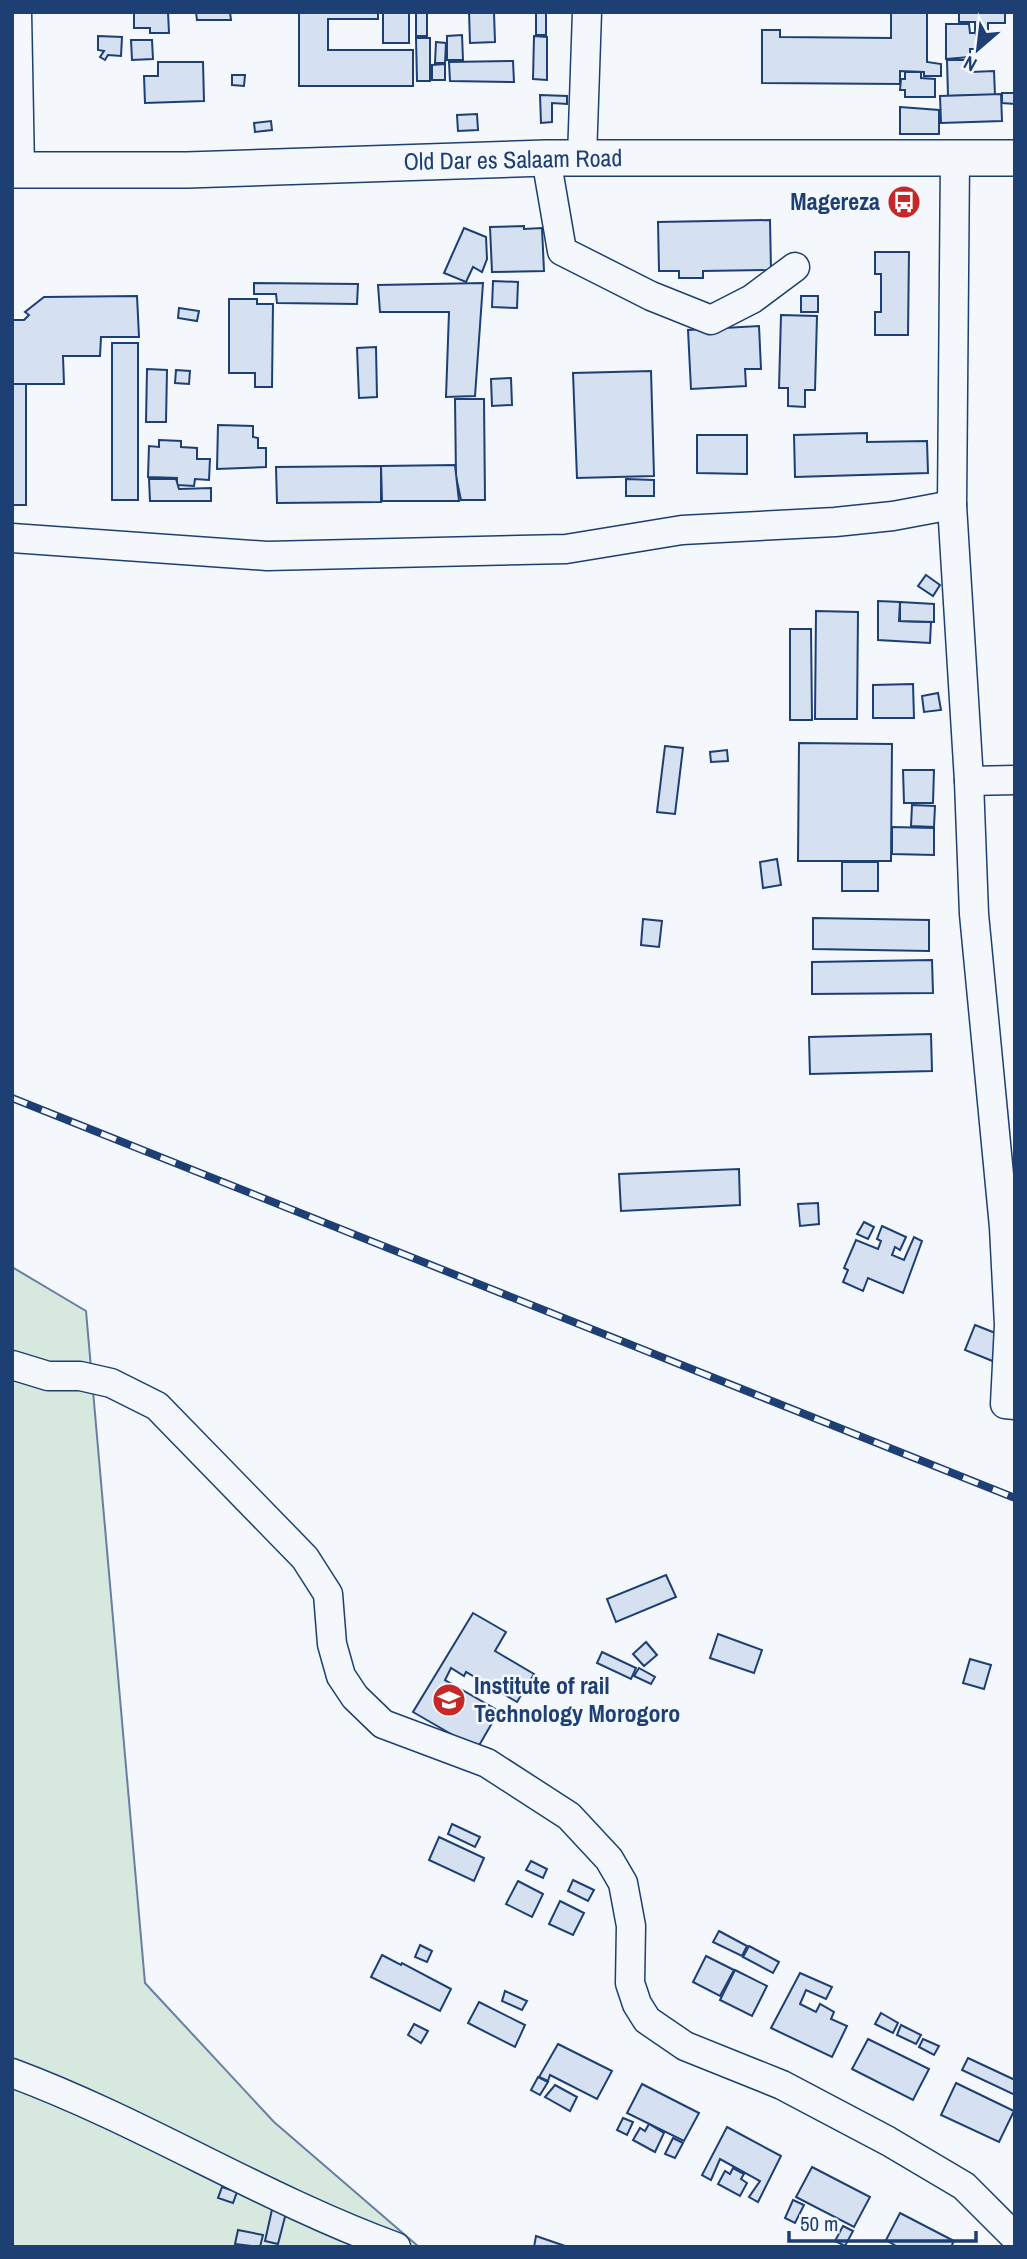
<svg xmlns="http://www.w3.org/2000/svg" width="1027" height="2259" font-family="'Archivo Narrow',sans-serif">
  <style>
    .green { fill: #d7e8df; stroke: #687fa3; stroke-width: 2 }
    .building { fill: #d5e0f0; stroke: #1d3f73; stroke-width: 2 }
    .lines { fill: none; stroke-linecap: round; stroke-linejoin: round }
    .minor-casing { stroke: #1d3f73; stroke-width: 31 }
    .major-casing { stroke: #1d3f73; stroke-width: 38 }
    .minor { stroke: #f4f7fb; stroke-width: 28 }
    .major { stroke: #f4f7fb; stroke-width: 35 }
    .rail-casing { stroke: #1d3f73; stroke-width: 8 }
    .rail { stroke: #f4f7fb; stroke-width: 5; stroke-dasharray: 16; stroke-linecap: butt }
    .labels { text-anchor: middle; stroke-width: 5; stroke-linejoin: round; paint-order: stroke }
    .street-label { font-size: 24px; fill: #1d3f73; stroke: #f4f7fb }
    .poi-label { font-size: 24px; font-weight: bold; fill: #1d3f73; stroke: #f4f7fb; text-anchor: end }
  </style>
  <rect width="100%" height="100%" fill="#f4f7fb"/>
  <path class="green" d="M12,1267l74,44 59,672 129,139 145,125h-407z"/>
  <g class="building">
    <path d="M134,12h34l1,21h-19v-5h-16z"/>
    <path d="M196,12h34l1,8h-34z"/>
    <path d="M299,12h79v7h-50v31h85v36h-114z"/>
    <rect x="383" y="12" width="26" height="31"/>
    <rect x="416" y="12" width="11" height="24"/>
    <path d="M469,12h25l1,30 -25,1z"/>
    <rect x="536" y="12" width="10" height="23"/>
    <path d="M891,12h36v50l14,2v12h-17v-4l-24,-1v13l-138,-1v-53h18v7l111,1z"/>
    <path d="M959,12h46v11h-17v8h-13v-9h-16z"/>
    <path d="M946,24h23l1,9h6v16h-6v8l-24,2z"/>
    <path d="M462,35l1,25h-16v-24z"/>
    <path d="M98,36l24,1 -1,19 -13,-1 -3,5 -5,-3 4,-6 -6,-1z"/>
    <path d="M534,36l13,1v43l-14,-1z"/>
    <path d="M416,38h14v43h-13z"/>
    <path d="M131,40h21l1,19 -21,1z"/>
    <path d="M436,42l10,1 -1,20h-10z"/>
    <path d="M947,60h24v12l23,-1 1,24 -47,1z"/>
    <path d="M513,61l1,21 -64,-1 -1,-19z"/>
    <path d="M158,62h45l1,39 -59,2 -1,-27h14z"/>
    <path d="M445,64v16h-13v-15z"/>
    <path d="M905,72h16v6l14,1v18h-30v-7h-5l1,-11h4z"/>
    <path d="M232,75h13l-1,11 -12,-1z"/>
    <path d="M1002,93h13v11l-13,-1z"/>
    <path d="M1001,94l1,27 -61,2 -1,-27z"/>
    <path d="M540,95l27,1v8l-15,-1v19l-11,1z"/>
    <path d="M900,107l39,3v24h-39z"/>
    <path d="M477,114l1,16 -20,1 -1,-16z"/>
    <path d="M271,121l1,9 -17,2 -1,-9z"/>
    <path d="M770,220l1,50 -68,1v7h-24v-7h-20l-1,-49z"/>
    <path d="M524,226v3l18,-1 2,43 -52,1 -2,-45z"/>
    <path d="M464,228l22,9 1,22 -5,13 -9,-5 -7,15 -22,-9z"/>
    <path d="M875,252h34l-1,83h-33v-23h6v-38h-6z"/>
    <path d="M493,281l25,1 -1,26 -25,-1z"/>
    <path d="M254,283l104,1 -1,20 -80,-1 -1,-9h-22z"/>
    <path d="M483,283l-8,113 -29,1 3,-85h-69l-2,-27z"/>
    <path d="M137,296l2,41h-38l-1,19h-37l1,28h-52v-64h12l5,-5 -4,-3 19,-15z"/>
    <rect x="801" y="296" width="17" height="16"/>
    <path d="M229,299h28v5h16l-1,83h-17v-14h-26z"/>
    <path d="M179,308l20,3 -2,10 -19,-3z"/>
    <path d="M781,315l36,1 -2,74h-10v17l-17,-1v-18h-9z"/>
    <path d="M759,326l2,43h-16l1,17 -55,3 -3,-59z"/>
    <rect x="112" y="343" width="26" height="157"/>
    <path d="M376,347l1,50 -18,1 -2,-50z"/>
    <path d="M147,369l20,1 -1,52h-20z"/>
    <path d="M176,370l14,1 -1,13 -14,-1z"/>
    <path d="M651,371l3,105 -77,2 -4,-105z"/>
    <path d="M511,378l1,27 -20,1 -1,-27z"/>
    <rect x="12" y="384" width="14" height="121"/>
    <path d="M455,399h29l1,101h-24l-5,-23z"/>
    <path d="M218,425l35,1v11l5,1v10h8v19l-49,2z"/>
    <path d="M867,433v9l60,-1 1,32 -133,4 -1,-42z"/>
    <path d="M697,435h50v39l-50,-1z"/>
    <path d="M159,440l22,1v6l16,1v11h13l-1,21 -14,-1 -1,7 -17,-1v-7l-29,-1 1,-31 10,1z"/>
    <path d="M455,465l4,36h-77l-1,-35z"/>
    <path d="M381,466v36l-104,1 -1,-36z"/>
    <path d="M149,479h27l3,10 32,-1v13h-61z"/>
    <path d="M626,479l28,1v16h-28z"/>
    <path d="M926,575l14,10 -7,11 -15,-10z"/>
    <path d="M878,601l22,1 -1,19 32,1 -1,21 -52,-3z"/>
    <path d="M900,602l34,2v18l-34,-1z"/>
    <path d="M816,611l42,1 -1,107h-42z"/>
    <path d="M790,629h21l1,91h-22z"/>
    <path d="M913,684l1,34h-41v-33z"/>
    <path d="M938,693l3,17 -17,2 -2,-16z"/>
    <path d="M799,743l93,1 -1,117h-93z"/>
    <path d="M665,746l18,2 -8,66 -18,-2z"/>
    <path d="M727,750l1,11 -17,1 -1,-10z"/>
    <path d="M903,770h31l-1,33h-29z"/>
    <path d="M912,805l23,1 -1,21 -23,-1z"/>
    <path d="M892,827l42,1v27l-42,-1z"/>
    <path d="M777,859l4,26 -18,3 -3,-26z"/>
    <rect x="842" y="862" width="36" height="29"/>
    <path d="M813,918l116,2v31l-116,-2z"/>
    <path d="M643,919l19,2 -3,26 -18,-2z"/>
    <path d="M932,960l1,33 -121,1v-32z"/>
    <path d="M931,1034l1,37 -122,3 -1,-37z"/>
    <path d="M739,1169l1,36 -119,6 -2,-37z"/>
    <path d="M818,1203l1,21 -19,2 -2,-22z"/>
    <path d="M864,1222l10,5 -6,12 -11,-5z"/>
    <path d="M882,1226l24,11 -6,13 -5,-3 -3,8 12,5 10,-23 8,4 -19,52 -35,-15 -5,13 -20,-9 5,-12 -4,-2 12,-28 22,9 3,-8 -4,-2z"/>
    <path d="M975,1325l28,11 -3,28 -35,-14z"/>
    <path d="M666,1575l10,22 -60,25 -9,-23z"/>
    <path d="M473,1613l33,19 -11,19 39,23 -17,28 -51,-30 -2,4 -13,-8 -6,12 54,31 -22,38 -64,-37z"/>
    <path d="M718,1634l44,16 -8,23 -44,-15z"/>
    <path d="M646,1642l11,13 -13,11 -11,-12z"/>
    <path d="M602,1652l34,16 -5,11 -34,-16z"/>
    <path d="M970,1659l21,6 -7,24 -21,-6z"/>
    <path d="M639,1668l16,9 -4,7 -17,-8z"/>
    <path d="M452,1824l28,13 -5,10 -27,-13z"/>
    <path d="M439,1837l45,21 -10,23 -45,-21z"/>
    <path d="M531,1861l16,8 -4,9 -17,-8z"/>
    <path d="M573,1880l21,10 -6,11 -20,-10z"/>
    <path d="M518,1881l25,13 -11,23 -26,-13z"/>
    <path d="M560,1901l24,12 -11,22 -24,-11z"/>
    <path d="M719,1931l28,15 -5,10 -29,-14z"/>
    <path d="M420,1945l12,6 -5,11 -12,-5z"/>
    <path d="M749,1946l30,16 -6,11 -30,-16z"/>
    <path d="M382,1955l19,10 1,-2 49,26 -11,22 -69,-34z"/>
    <path d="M706,1956l28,14 -14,26 -27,-14z"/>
    <path d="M735,1970l32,16 -15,30 -32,-16z"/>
    <path d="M800,1973l32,14 -6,12 -20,-9 -6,14 16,8 4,-8 14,8 -3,7 16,7 -15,31 -61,-29z"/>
    <path d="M505,1991l22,10 -5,9 -20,-9z"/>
    <path d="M479,2002l46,23 -10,22 -47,-24z"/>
    <path d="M881,2013l17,10 -5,10 -18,-9z"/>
    <path d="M414,2024l14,7 -7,12 -13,-8z"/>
    <path d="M901,2025l20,10 -5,9 -19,-9z"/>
    <path d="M868,2039l61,30 -16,31 -61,-31z"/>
    <path d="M923,2039l16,7 -5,9 -15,-8z"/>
    <path d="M558,2044l54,27 -15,28 -47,-24 -2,6 -9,-4z"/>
    <path d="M968,2058l47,22v15l-53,-25z"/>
    <path d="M538,2077l10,5 -8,13 -9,-5z"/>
    <path d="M956,2083l58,28 -15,31 -58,-27z"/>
    <path d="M642,2084l57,29 -15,28 -57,-28z"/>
    <path d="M555,2085l22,12 -7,14 -25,-14z"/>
    <path d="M623,2118l10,4 -6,13 -10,-5z"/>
    <path d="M649,2124l15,9 -9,19 -22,-12 7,-12 5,3z"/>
    <path d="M727,2127l54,29 -23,46 -9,-5 11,-16 -40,-22 -9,21 -9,-5z"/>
    <path d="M673,2138l10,5 -8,15 -10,-4z"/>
    <path d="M812,2167l58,30 -16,30 -58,-30z"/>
    <path d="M733,2168l11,6 -3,5 6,4 -7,13 -22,-12 7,-13 5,3z"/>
    <path d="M222,2187l15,5 -4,11 -15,-5z"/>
    <path d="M793,2200l11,5 -9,18 -10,-5z"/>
    <path d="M273,2205l14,4 -9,35 -13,-3z"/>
    <path d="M900,2213l54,28 -3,6h-53l-12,-7z"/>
    <path d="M843,2226l10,5 -8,15 -10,-5z"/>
    <path d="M238,2230l25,5 -3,12 -25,-3z"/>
    <path d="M536,2236l32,11h-34z"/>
  </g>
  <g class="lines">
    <defs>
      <g id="minor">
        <path d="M17,12l3,158"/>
        <path d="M546,158l16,93 89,45 60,24 41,-21 43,-32"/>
        <path d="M582,158l5,-146"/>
        <path d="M955,158l-3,347 17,276 5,133 30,313 5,98 -4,79 10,1"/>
        <path d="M12,538l255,18 299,-7 116,-19 153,-8 58,-6 59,-11"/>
        <path d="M969,781l46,-1"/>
        <path d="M12,1365l36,11h32l31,7 46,23 148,152 23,36 4,50 9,32 14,21 28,27 104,39 82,53 40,43 14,24 8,43 -1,57 7,21 10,16 38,26 97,39 106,56 76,45 51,51"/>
        <path d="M12,2073c132,49 252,126 384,174"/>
      </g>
      <path id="major" d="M12,170h175l359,-12h469"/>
    </defs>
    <use href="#minor" class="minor-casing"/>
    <use href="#major" class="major-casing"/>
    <use href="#minor" class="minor"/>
    <use href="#major" class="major"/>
    <defs>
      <path id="rail" d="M12,1098l1003,400"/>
    </defs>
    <use href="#rail" class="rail-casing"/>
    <use href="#rail" class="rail"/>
  </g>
  <defs>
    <symbol id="bus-disc" viewBox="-11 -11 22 22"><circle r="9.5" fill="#c62828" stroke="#f4f7fb"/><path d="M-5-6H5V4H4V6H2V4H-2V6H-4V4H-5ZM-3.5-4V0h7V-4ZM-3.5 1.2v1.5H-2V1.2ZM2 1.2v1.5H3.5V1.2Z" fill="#fff"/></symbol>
    <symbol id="university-disc" viewBox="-11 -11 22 22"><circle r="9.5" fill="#c62828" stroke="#f4f7fb"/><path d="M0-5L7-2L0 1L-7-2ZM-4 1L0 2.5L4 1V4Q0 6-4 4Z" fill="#fff"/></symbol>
  </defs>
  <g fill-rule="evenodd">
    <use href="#bus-disc" x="885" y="183" width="38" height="38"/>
    <use href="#university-disc" x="430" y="1681" width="38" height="38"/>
  </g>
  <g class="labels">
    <g class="street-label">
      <text transform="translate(513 160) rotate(-1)" y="8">Old Dar es Salaam Road</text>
    </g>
    <g class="poi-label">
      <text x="880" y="210">Magereza</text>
      <text x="474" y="1694" text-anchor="start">Institute of rail<tspan x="474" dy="28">Technology Morogoro</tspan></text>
    </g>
  </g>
  <rect width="1027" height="2259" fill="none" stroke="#1d3f73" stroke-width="28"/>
  <g transform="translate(978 49) rotate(208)" stroke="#f4f7fb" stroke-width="5" paint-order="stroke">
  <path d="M0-5L12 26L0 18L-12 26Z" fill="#1d3f73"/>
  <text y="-10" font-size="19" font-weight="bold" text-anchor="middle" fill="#1d3f73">N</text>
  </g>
  <path d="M789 2231v10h187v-10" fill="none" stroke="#1d3f73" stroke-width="3.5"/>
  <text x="800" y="2231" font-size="21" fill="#1d3f73" stroke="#f4f7fb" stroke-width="5" paint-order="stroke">50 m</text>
</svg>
